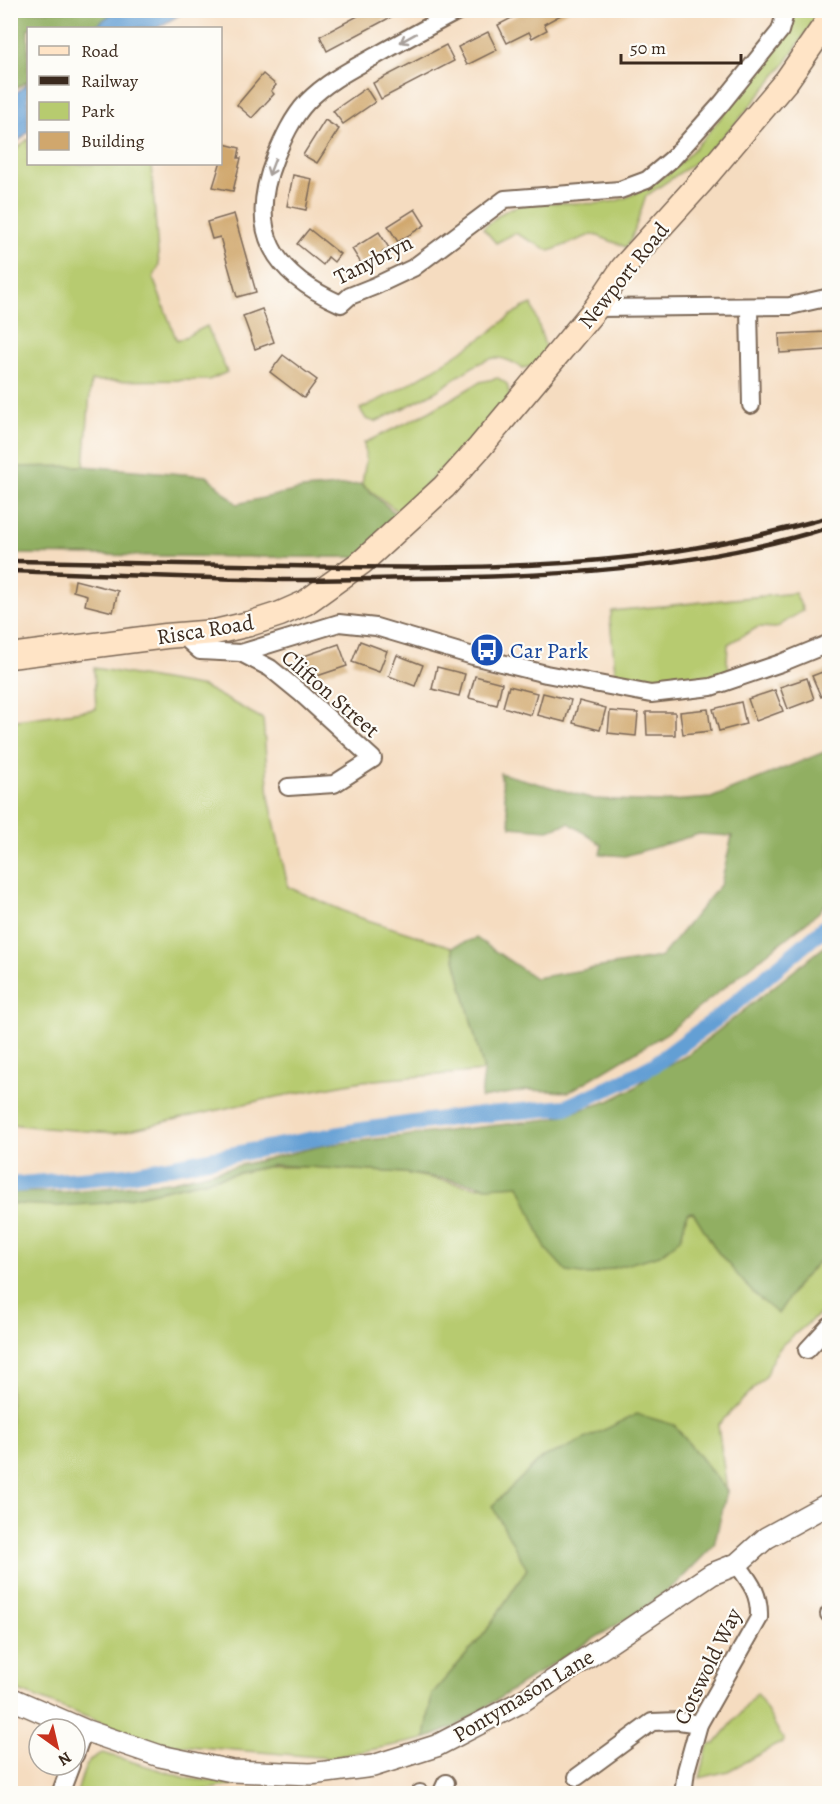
<svg xmlns="http://www.w3.org/2000/svg" width="840" height="1804" font-family="Alegreya,serif">
  <style>
    .green { fill: #b7cb6f; stroke: #797a46; stroke-width: 1.5 }
    .forest { fill: #91af62; stroke: #666c40; stroke-width: 1.5 }
    .water { fill: #649fd4; stroke: #506479; stroke-width: 1.5 }
    .lines { fill: none; stroke-linecap: round; stroke-linejoin: round }
    .canal { stroke: #649fd4; stroke-width: 16 }
    .building { fill: #d0a76d }
    .minor-casing { stroke: #7c6857; stroke-width: 20 }
    .tertiary-casing { stroke: #7c6857; stroke-width: 24 }
    .secondary-casing { stroke: #7c6857; stroke-width: 27 }
    .minor { stroke: #fff; stroke-width: 16 }
    .tertiary { stroke: #fff; stroke-width: 21 }
    .secondary { stroke: #ffe4c6; stroke-width: 24 }
    .rail { stroke: #3b2a1e; stroke-width: 4.5 }
    .oneway { stroke: #a79f9a }
    .labels { text-anchor: middle; stroke-width: 4.5; stroke-linejoin: round; paint-order: stroke }
    .street-label { font-size: 22px; fill: #3b2a1e; stroke: #fdfcf7 }
    .transit-label { font-size: 22px; fill: #164399; stroke: #fdfcf7; text-anchor: start }
  </style>
  <rect width="100%" height="100%" fill="#fdfcf7"/>
  <filter id="ink" filterUnits="userSpaceOnUse"><feTurbulence type="fractalNoise" baseFrequency=".0167" numOctaves="2"/><feDisplacementMap in="SourceGraphic" scale="12" xChannelSelector="R" yChannelSelector="G"/><feConvolveMatrix kernelMatrix="1 2 1 2 8 2 1 2 1" color-interpolation-filters="sRGB"/></filter>
  <filter id="wash" filterUnits="userSpaceOnUse"><feTurbulence type="fractalNoise" baseFrequency=".008" numOctaves="4" result="noise"/><feDisplacementMap in="SourceGraphic" scale="24" xChannelSelector="R" yChannelSelector="G"/><feGaussianBlur stdDeviation="1.35" result="paint"/><feColorMatrix in="noise" values="0 0 0 0 0 0 0 0 0 0 0 0 0 0 0 0 0 1.4 0 .05"/><feComposite in="paint" operator="in"/></filter>
  <g filter="url(#wash)">
    <rect width="100%" height="100%" fill="#f5dcc0"/>
    <g class="green">
      <path d="M795,11h25l-35,53 -48,58 -37,37 -54,37 -15,44 -5,7 -33,-13 -43,17 -35,-18 -19,10 -13,-15c8,-6 17,-15 26,-19 36,-15 77,2 113,-10 12,-4 35,-17 44,-24 36,-29 62,-68 90,-103 13,-18 34,-39 39,-61z"/>
      <path d="M28,139v25h123l8,102 -6,12 24,63 30,-15 20,46 -18,8 -118,1 -7,85 -73,1 -1,-313z"/>
      <path d="M532,304l15,48 -14,14 -10,2c-8,-5 -17,-10 -26,-10 -15,-2 -49,27 -64,35 -19,10 -39,20 -58,29l-9,-3 -6,-10c44,-20 83,-45 123,-72 17,-11 30,-27 49,-33z"/>
      <path d="M498,378l9,6 3,13 -110,116 -38,-29 4,-24 -2,-17 65,-31 51,-30z"/>
      <path d="M795,593l8,17 -27,18 -18,-1 -30,17 -1,17 4,15 -50,9 -36,1 -29,-6 -6,-61 2,-8z"/>
      <path d="M94,668l110,19 59,32 6,78 19,90 67,29 97,31 32,124 -122,10 -91,17 -155,35 -71,-5 -34,-4 -1,-403 86,-12z"/>
      <path d="M266,1167h43l96,6 70,14 44,-2 10,22 152,31 6,-25 7,-1 23,39 61,62 19,-28 32,-35v56l-46,38 -10,13 -6,18 -49,50 9,66 -53,-66 -112,25 -19,7 -50,49 34,63 -42,64 -53,61 -7,45 -96,19 -174,-15 -144,-55 -1,-484 96,-1z"/>
      <path d="M757,1693l27,48 -56,30 -28,7 8,-33 7,-1z"/>
      <path d="M103,1753l87,26 51,4 -50,10h-114c5,-16 7,-35 26,-40z"/>
    </g>
    <g class="forest">
      <path d="M11,11h133l-30,17h-86v53l-17,10z"/>
      <path d="M84,466l123,10 30,28 66,-15 58,-5 36,31 -34,42c-118,1 -235,-2 -352,-3l-1,-87z"/>
      <path d="M829,750v149l-10,13 -152,121 -98,59 -41,-2 -47,8 3,-27 -32,-124 24,-9 59,40 126,-21 60,-73 11,-48 -33,-2 -74,22 -25,-2 2,-9 -33,-22 -21,7 -37,-3 -11,-54 94,26 64,3 53,-4z"/>
      <path d="M829,943v307l-32,35 -19,29 -25,-21 -36,-42 -24,-39 -6,1 -6,25 -21,17 -71,20 -22,-3 -21,-23 -27,-64 -32,2 -28,-6 -54,-8 -131,-8 -168,38 -48,3 -47,-2v-12h52l106,-10 156,-37 225,-26 59,-18 25,-13 21,-17 31,-15z"/>
      <path d="M637,1414l37,11 53,66 -13,54 -37,38 -39,29 -84,51 -99,64 -30,12 7,-45 53,-61 42,-64 -35,-63 51,-49 19,-7z"/>
    </g>
    <g class="water">
      <path d="M115,11v-1l71,1 -29,17h-64z"/>
      <path d="M28,83v49l-17,16v-51z"/>
    </g>
    <g class="lines">
      <path class="canal" d="M10,1185l116,-10 229,-44 111,-15 100,-9 54,-24 34,-18 66,-49 110,-93"/>
    </g>
    <g id="blocks">
      <g class="building">
        <path d="M369,10h35l-77,41 -7,-15z"/>
        <path d="M527,10h43l-26,14 3,6 -15,8 -3,-6 -22,11 -9,-18z"/>
        <path d="M488,32l9,18 -30,15 -9,-18z"/>
        <path d="M446,45l8,16 -73,38 -8,-16z"/>
        <path d="M263,74l13,11 -5,6 3,3 -22,24 -15,-13z"/>
        <path d="M366,88l9,14 -32,22 -10,-13z"/>
        <path d="M325,120l14,9 -22,34 -14,-8z"/>
        <path d="M220,143l20,5 -2,10h3l-8,33 -20,-4 7,-23z"/>
        <path d="M293,175l19,4 -6,31 -19,-4z"/>
        <path d="M415,209l10,16 -27,17 -10,-16z"/>
        <path d="M234,214l22,78 -19,5 -17,-60 -8,2 -5,-17z"/>
        <path d="M309,229l31,25 -6,8 -6,-5 -5,8 -26,-21z"/>
        <path d="M379,232l10,16 -27,17 -10,-16z"/>
        <path d="M262,309l12,33 -19,7 -12,-33z"/>
        <path d="M828,332v18l-48,3 -1,-19z"/>
        <path d="M283,355l34,25 -13,18 -34,-26z"/>
        <path d="M75,580l43,11 -5,21 -28,-7 2,-10 -14,-4z"/>
        <path d="M360,641l27,10 -8,21 -27,-10z"/>
        <path d="M339,644l8,22 -36,12 -7,-22z"/>
        <path d="M397,655l26,10 -8,21 -26,-10z"/>
        <path d="M437,667l28,7 -6,22 -27,-7z"/>
        <path d="M830,669v24l-9,4 -9,-21z"/>
        <path d="M475,676l27,7 -5,22 -28,-7z"/>
        <path d="M807,678l7,21 -26,10 -8,-22z"/>
        <path d="M509,686l28,7 -6,22 -28,-8z"/>
        <path d="M775,690l8,21 -27,10 -8,-22z"/>
        <path d="M543,693l28,7 -6,22 -28,-7z"/>
        <path d="M579,701l27,7 -6,22 -27,-7z"/>
        <path d="M741,702l5,22 -27,7 -6,-22z"/>
        <path d="M708,709l3,22 -28,3 -3,-22z"/>
        <path d="M610,711l28,2 -2,23 -28,-3z"/>
        <path d="M646,712h29v23h-28z"/>
      </g>
    </g>
  </g>
  <g filter="url(#ink)">
    <use href="#blocks" fill-opacity="0" stroke="#7c6857" stroke-width="1.5"/>
    <g class="lines">
      <defs>
        <g id="minor">
          <path d="M460,10c-27,14 -54,29 -81,44 -25,14 -52,27 -72,48 -15,16 -24,37 -32,56 -29,73 -2,116 66,146l9,-8 25,-10 38,-18 92,-69 115,-9 27,-10 26,-22 49,-55 58,-72 6,-21"/>
          <path d="M596,308l194,-2 40,-9"/>
          <path d="M749,308l2,97"/>
          <path d="M183,636l17,15 41,2 98,-30 37,4 97,29 73,18 105,20 60,-7 70,-24 49,-20"/>
          <path d="M241,653l29,15 33,27 70,64 -39,25 -46,3"/>
          <path d="M807,1350l23,-25"/>
          <path d="M829,1614l1,-1"/>
          <path d="M75,1755l9,-25"/>
          <path d="M577,1777l75,-55 27,-1 20,3"/>
          <path d="M420,1793v1"/>
          <path d="M60,1794l11,-29"/>
          <path d="M441,1794l5,-11"/>
          <path d="M683,1794l3,-23 13,-47 60,-106c1,-24 -8,-35 -22,-54"/>
        </g>
        <path id="tertiary" d="M10,1698l74,32 76,26 72,15 79,3 62,-8 63,-20 85,-44 191,-128 25,-10 29,-26 64,-35"/>
        <path id="secondary" d="M10,656l156,-20 49,-4 34,-8 31,-10 25,-11 57,-41 82,-75 36,-40 116,-139 27,-40 77,-85 87,-103 43,-62"/>
      </defs>
      <use href="#minor" class="minor-casing"/>
      <use href="#tertiary" class="tertiary-casing"/>
      <use href="#secondary" class="secondary-casing"/>
      <use href="#minor" class="minor"/>
      <use href="#tertiary" class="tertiary"/>
      <use href="#secondary" class="secondary"/>
      <g class="rail">
        <path d="M10,561c112,2 224,5 335,6 93,1 184,1 276,-9 71,-7 140,-22 209,-41"/>
        <path d="M10,571c91,3 181,7 272,9 44,0 88,-1 131,-2 140,-1 283,-9 417,-51"/>
      </g>
    </g>
    <defs><path id="oneway-shaft" d="M-6 0H5M1.5-3L5.5 0L1.5 3" fill="none" stroke-width="1.6" stroke-linecap="round" stroke-linejoin="round" transform="scale(1.5)"/></defs>
    <g class="oneway">
      <use href="#oneway-shaft" transform="translate(408 38) rotate(151)"/>
      <use href="#oneway-shaft" transform="translate(272 167) rotate(111)"/>
    </g>
  </g>
  <defs>
    <symbol id="bus-disc" viewBox="-11 -11 22 22"><circle r="9.5" fill="#1a4fb4" stroke="#fdfcf7"/><path d="M-5-6H5V4H4V6H2V4H-2V6H-4V4H-5ZM-3.5-4V0h7V-4ZM-3.5 1.2v1.5H-2V1.2ZM2 1.2v1.5H3.5V1.2Z" fill="#fff"/></symbol>
  </defs>
  <g fill-rule="evenodd">
    <use href="#bus-disc" x="468" y="631" width="38" height="38"/>
  </g>
  <g class="labels">
    <g class="street-label">
      <text transform="translate(373 259) rotate(-27)" y="8">Tanybryn</text>
      <text transform="translate(623 275) rotate(-51)" y="8">Newport Road</text>
      <text transform="translate(205 629) rotate(-9)" y="8">Risca Road</text>
      <text transform="translate(331 693) rotate(41)" y="8">Clifton Street</text>
      <text transform="translate(707 1666) rotate(-64)" y="8">Cotswold Way</text>
      <text transform="translate(523 1695) rotate(-31)" y="8">Pontymason Lane</text>
    </g>
    <g class="transit-label">
      <text x="510" y="658">Car Park</text>
    </g>
  </g>
  <rect width="840" height="1804" fill="none" stroke="#fdfcf7" stroke-width="36"/>
  <rect x="27" y="27" width="195" height="138" fill="#fdfcf7" stroke="#afa8a0" stroke-width="1.5"/>
  <rect x="39" y="46" width="30" height="9" fill="#ffe4c6" stroke="#afa8a0" stroke-width="1.5"/>
  <text x="81" y="57" font-size="18" fill="#3b2a1e">Road</text>
  <rect x="39" y="76" width="30" height="9" fill="#3b2a1e" stroke="#afa8a0" stroke-width="1.5"/>
  <text x="81" y="87" font-size="18" fill="#3b2a1e">Railway</text>
  <rect x="39" y="102" width="30" height="18" fill="#b7cb6f" stroke="#afa8a0" stroke-width="1.5"/>
  <text x="81" y="117" font-size="18" fill="#3b2a1e">Park</text>
  <rect x="39" y="132" width="30" height="18" fill="#d0a76d" stroke="#afa8a0" stroke-width="1.5"/>
  <text x="81" y="147" font-size="18" fill="#3b2a1e">Building</text>
  <g transform="translate(57 1747) rotate(146)"><circle r="28" fill="#fdfcf7" stroke="#afa8a0" stroke-width="1.5"/>
  <path d="M0-4.5L10 22L0 15L-10 22Z" fill="#c8321e"/>
  <text y="-9" font-size="16" font-weight="bold" text-anchor="middle" fill="#3b2a1e">N</text>
  </g>
  <path d="M621 54v9h120v-9" fill="none" stroke="#3b2a1e" stroke-width="3"/>
  <text x="630" y="54" font-size="18" fill="#3b2a1e" stroke="#fdfcf7" stroke-width="4.5" paint-order="stroke">50 m</text>
</svg>
